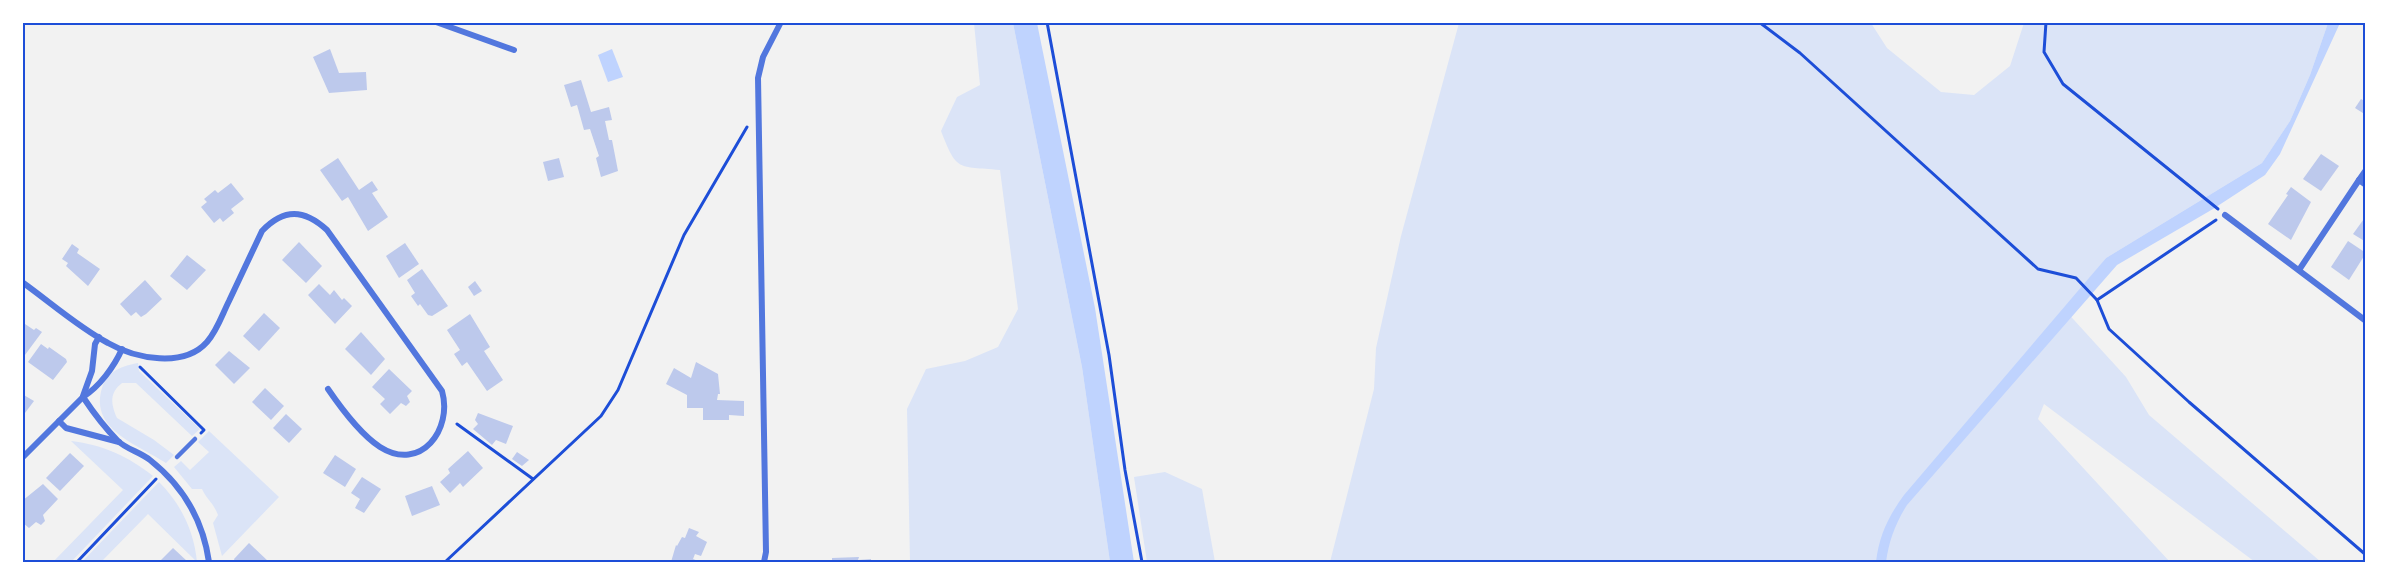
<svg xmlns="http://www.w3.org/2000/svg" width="2388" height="585" font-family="'DejaVu Sans',sans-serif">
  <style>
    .green { fill: #dbe4f7 }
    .water { fill: #bfd3fe }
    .building { fill: #bdc9ec }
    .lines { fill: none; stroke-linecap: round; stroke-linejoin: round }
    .path { stroke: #1d4ed8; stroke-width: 3 }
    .service { stroke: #5277de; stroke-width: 4.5 }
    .minor { stroke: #5277de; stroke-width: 6 }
    .neatline { fill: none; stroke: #1d4ed8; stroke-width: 2 }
  </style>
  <rect width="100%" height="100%" fill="#f2f2f2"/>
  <g class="green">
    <path d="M974,23h39l69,344 28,195h-200l-3,-153 19,-40 39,-8 33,-14 20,-38 -18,-139c-43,-4 -43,2 -59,-39l16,-34 23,-12z"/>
    <path d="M1459,23h412l16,25 54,44 33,3 36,-29 14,-43h304l-18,52 -20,46 -28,42 -156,95 -42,51 62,68 23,38 172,147h-66l-211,-158 -6,15 132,143h-840l44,-173 2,-41 25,-112z"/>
    <path d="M138,363l1,8 61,58 -8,7 -56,-53h-14c-13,10 -11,21 -5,35l37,22 20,15 -8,8c-27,-18 -77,-33 -64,-75 5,-17 20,-22 36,-25z"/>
    <path d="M209,431l70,66 -57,59 -9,-33 5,-8c-5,-13 -11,-15 -16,-26h-10l-18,-22 7,-6 9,9 19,-18 -11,-10z"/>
    <path d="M71,441c32,4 57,15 82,35l-82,86h-18l70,-72z"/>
    <path d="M1165,472l37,17 13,73h-68l-13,-85z"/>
    <path d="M159,482c22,22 35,49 38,80l-49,-48 -47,48h-19z"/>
  </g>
  <g class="water">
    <path d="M1013,23h24l58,285 39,254h-24l-28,-195z"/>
    <path d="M2328,23h12l-60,131 -15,21 -52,34 -96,56 -210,240c-12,19 -18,36 -21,57h-10c3,-26 12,-45 28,-67l202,-237 156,-95 28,-42 20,-46z"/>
    <path d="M612,49l11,28 -15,5 -10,-27z"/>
  </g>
  <g class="building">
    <path d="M330,49l9,24 27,-1 1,18 -38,3 -16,-36z"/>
    <path d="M581,80l10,32 18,-5 3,13 -7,1 4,19h3l6,31 -17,6 -5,-19 3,-2 -9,-27 -6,1 -7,-25 -6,2 -7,-22z"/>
    <path d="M2361,99l5,3v13l-11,-7z"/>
    <path d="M2321,154l18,12 -18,25 -18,-12z"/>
    <path d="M338,158l21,32 13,-9 6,9 -6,3 16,24 -20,14 -20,-34 -6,4 -22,-31z"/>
    <path d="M559,158l5,19 -16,4 -5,-19z"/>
    <path d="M231,183l13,16 -13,10 3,4 -11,9 -3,-4 -6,5 -13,-16 6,-5 -3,-3 11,-9 3,3z"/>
    <path d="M2291,187l20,15 -20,38 -23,-16 20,-29 -2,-1z"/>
    <path d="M2366,216v26l-13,-8z"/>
    <path d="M2348,241l18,12 -17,27 -18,-13z"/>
    <path d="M299,242l23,24 -16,17 -24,-23z"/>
    <path d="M405,243l14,21 -20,14 -13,-22z"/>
    <path d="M72,244l7,5 -2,4 23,16 -12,17 -22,-20 2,-3 -6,-4z"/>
    <path d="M187,255l19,15 -19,20 -17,-14z"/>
    <path d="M422,269l26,37 -16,10 -4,-1 -8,-11 -2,2 -7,-10 4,-3 -8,-13z"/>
    <path d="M145,280l17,19 -16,15 -5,3 -5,-5 -5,4 -11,-12z"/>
    <path d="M475,281l7,10 -8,5 -6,-9z"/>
    <path d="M319,284l11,11 4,-5 8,10 2,-2 8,8 -17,18 -27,-29z"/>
    <path d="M264,313l16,15 -21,23 -16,-15z"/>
    <path d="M470,314l20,33 -6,4 19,29 -16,11 -20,-29 -5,4 -8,-12 6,-4 -13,-20z"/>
    <path d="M22,322l12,8 2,-2 6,4 -20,27z"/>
    <path d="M361,332l24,27 -14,16 -26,-26z"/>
    <path d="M41,344l7,5 1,-2 17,12 1,3 -14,18 -25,-18z"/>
    <path d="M229,351l21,17 -16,16 -19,-19z"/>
    <path d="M696,362l22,12 2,20h-2l-1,6 27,1v15l-15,-1v5h-26v-12h-16v-13l-21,-11 8,-16 17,10z"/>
    <path d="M389,369l23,22 -5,5 3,6 -4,4 -5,-3 -11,11 -10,-10 5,-5 -13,-12z"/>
    <path d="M265,388l19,18 -13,14 -19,-18z"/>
    <path d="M22,394l12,7 -12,16z"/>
    <path d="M478,413l35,13 -7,18 -10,-4 -4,5 -19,-16 5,-5 -3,-4z"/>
    <path d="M286,414l16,15 -13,14 -16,-15z"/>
    <path d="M468,451l15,17 -20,19 -3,-4 -10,10 -10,-11 10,-9 -2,-4z"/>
    <path d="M517,452l12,8 -7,6 -10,-7z"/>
    <path d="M70,453l14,13 -24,25 -14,-13z"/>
    <path d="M335,455l21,14 -11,18 -22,-14z"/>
    <path d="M362,477l19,12 -17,24 -9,-5 5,-9 -9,-6z"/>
    <path d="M43,484l15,15 -15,16 2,6 -4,4 -5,-3 -7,6 -7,-6v-21z"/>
    <path d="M432,486l8,19 -28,11 -7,-20z"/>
    <path d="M689,528l10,4 -3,4 11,6 -6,14 -6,-2 -2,5 8,3h-30l5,-17 1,1 5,-9 3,1z"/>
    <path d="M249,543l20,19h-34l-1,-3z"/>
    <path d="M173,548l15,14h-29z"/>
    <path d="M859,557l-1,3 13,-1v3h-39v-4z"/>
  </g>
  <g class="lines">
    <g class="path">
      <path d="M1047,22l62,333 16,115 17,92"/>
      <path d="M1759,22l41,31 238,216 38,9 21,22"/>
      <path d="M2046,22l-2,30 19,32 155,125"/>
      <path d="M2216,220l-119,80 12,29 80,73 177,153"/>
      <path d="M140,367l64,63 -3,3"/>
      <path d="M457,424l76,55"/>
      <path d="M77,562l79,-83"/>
      <path d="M445,562l156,-146 17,-26 66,-155 63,-108"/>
    </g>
    <path class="service" d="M177,457l18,-18"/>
    <g class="minor">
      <path d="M436,22l78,28"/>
      <path d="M2359,180l7,-10"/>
      <path d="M2225,215l141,106"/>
      <path d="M2299,270l60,-90 7,5"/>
      <path d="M22,282c28,20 56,45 86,61 28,16 76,25 99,-1 10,-11 15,-27 22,-41 11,-23 22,-47 33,-70 22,-23 42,-22 65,-1l115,161c11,38 -21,82 -62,56 -20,-13 -39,-39 -52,-58"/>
      <path d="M83,396l9,-25 3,-27 4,-7"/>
      <path d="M83,397c10,15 21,30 35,44 8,8 22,11 32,19 33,26 53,60 59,102"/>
      <path d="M59,421l7,7 53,14"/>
      <path d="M22,458l61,-61c16,-10 31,-30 39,-48"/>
      <path d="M764,562l2,-10 -8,-474 5,-21 18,-35"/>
    </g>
  </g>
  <rect width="2388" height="585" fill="none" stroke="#ffffff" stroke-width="48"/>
  <rect x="24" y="24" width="2340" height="537" class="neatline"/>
</svg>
